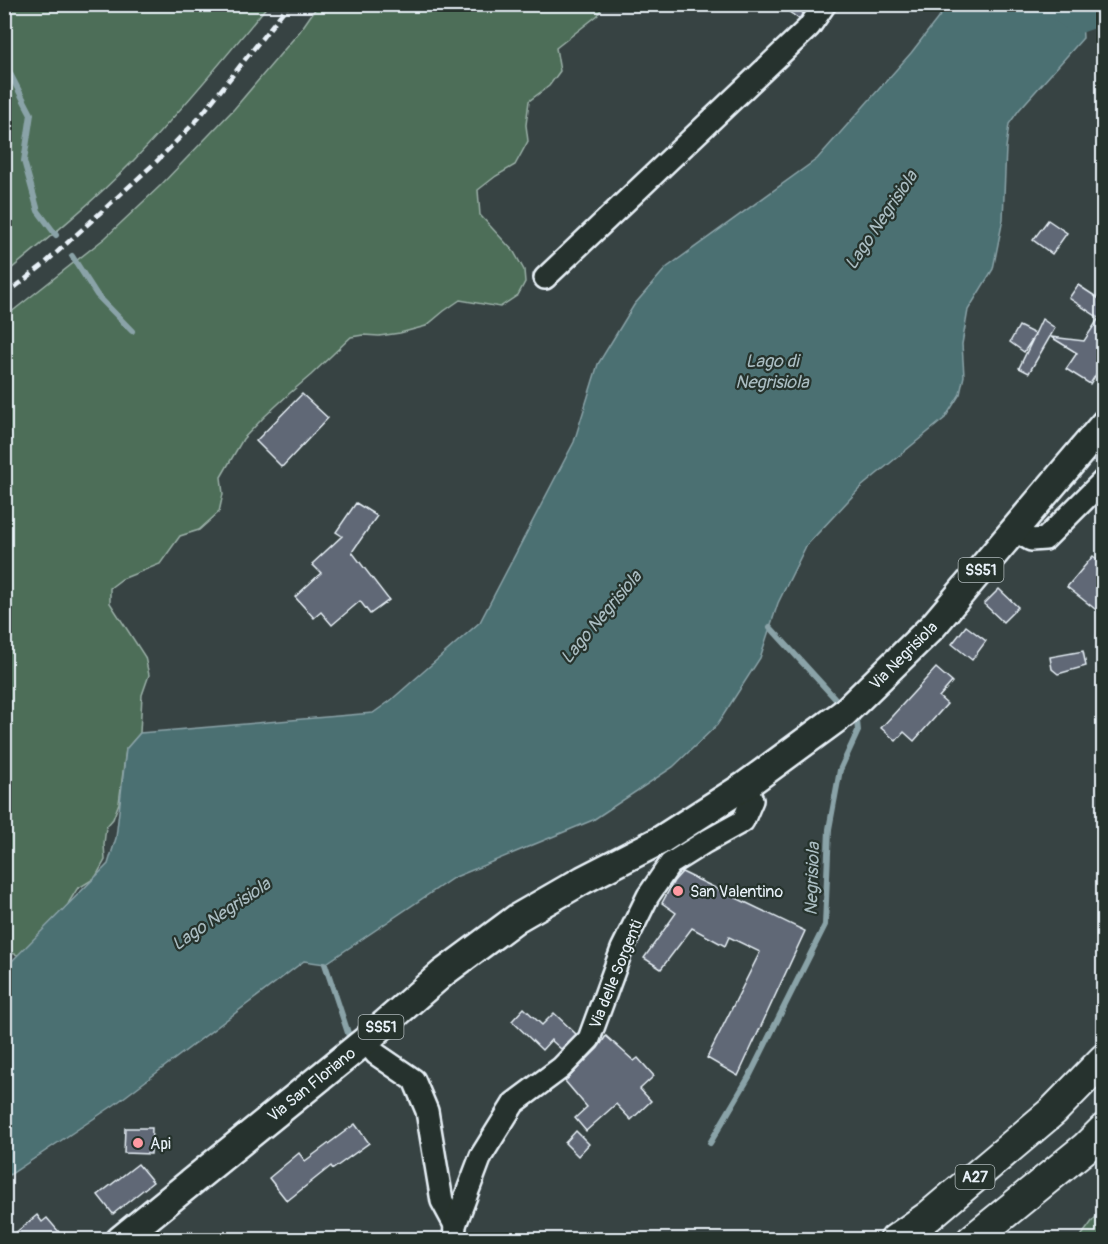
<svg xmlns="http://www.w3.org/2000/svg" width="1108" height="1244" font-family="Pangolin,sans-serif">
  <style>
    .green { fill: #4e6e59; stroke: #9bb0a8; stroke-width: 1.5 }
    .water { fill: #4c6f72; stroke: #8aa3a8; stroke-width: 1.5 }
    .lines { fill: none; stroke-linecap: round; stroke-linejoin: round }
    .stream { stroke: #8aa3a8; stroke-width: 6 }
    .river { stroke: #4c6f72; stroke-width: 36 }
    .building { fill: #606876; stroke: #e8f1f8; stroke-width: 1.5 }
    .minor-casing { stroke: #e8f1f8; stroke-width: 26 }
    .major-casing { stroke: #e8f1f8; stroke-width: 32 }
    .highway-casing { stroke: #e8f1f8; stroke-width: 34 }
    .minor { stroke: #26332d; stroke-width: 21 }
    .major { stroke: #26332d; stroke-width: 27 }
    .highway { stroke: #26332d; stroke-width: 30 }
    .rail { stroke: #e8f1f8; stroke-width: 4.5; stroke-dasharray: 9 4.5; stroke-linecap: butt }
    .poi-dot { fill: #ff9aa2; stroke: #26332d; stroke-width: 2 }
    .labels { text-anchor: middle; stroke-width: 4.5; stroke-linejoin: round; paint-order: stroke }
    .shield { fill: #26332d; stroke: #aeb8bb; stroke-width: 1.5 }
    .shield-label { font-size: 15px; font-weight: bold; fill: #e8f1f8 }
    .street-label { font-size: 16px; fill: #e8f1f8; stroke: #26332d }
    .poi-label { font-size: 16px; fill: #e8f1f8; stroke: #26332d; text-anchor: start }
    .water-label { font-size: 18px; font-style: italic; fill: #aabdc2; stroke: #26332d }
  </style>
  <rect width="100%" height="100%" fill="#374343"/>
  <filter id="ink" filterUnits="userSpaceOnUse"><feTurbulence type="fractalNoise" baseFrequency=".0167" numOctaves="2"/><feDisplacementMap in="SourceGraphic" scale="12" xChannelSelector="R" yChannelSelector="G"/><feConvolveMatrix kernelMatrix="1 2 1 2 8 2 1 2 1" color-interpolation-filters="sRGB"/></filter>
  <g filter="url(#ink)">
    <g class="green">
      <path d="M5,4l263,1c-43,53 -86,105 -134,155 -40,41 -85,78 -129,114z"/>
      <path d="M318,5h285l-5,10 -42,33 4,23 -11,15 -20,15 -3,24 2,16 -13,24 -19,11 -18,14 2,25 34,37 10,18 1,12 -7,13 -18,12 -40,-7 -16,11 -18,15 -26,7 -21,3 -16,-1 -12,2 -40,38 -21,18 -26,24 -21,22 -22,38 2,17 -4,18 -20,18 -19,6 -20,28 -38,15 -12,9v15l35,54 4,18 -7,20 -2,38 -14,16 -7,54 -6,16 -7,8 -2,17 1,16 -10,18 -18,11 -8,13 -6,16 -39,39 -19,-6v-634l100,-79 55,-52 74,-77 66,-78z"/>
      <path d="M1103,1210v29h-24l14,-19z"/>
    </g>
    <path class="water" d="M949,4l132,1 2,33 -64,72 -10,14 -3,24 -3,71 -10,50 -25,41 -6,34 2,32 -4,18 -15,24 -84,69 -55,59 -28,57 -18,55 -43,67 -44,42 -80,53 -140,58 -128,86 -21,-3 -190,144 -109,73v-212l7,-5 96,-97 8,-26 10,-89 14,-16 233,-20 17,-12 90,-79 94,-180 24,-78 36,-59 32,-37 151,-109 94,-106z"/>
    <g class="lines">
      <g class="stream">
        <path d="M4,66l4,4 23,44 -7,47 14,50 18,24"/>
        <path d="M72,256l25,39 35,36"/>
        <path d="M770,627l72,79"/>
        <path d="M325,964l24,72"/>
        <path d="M710,1143l39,-66 76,-152 4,-96 11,-59 18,-39 -1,-10 -6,-6"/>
      </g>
      <path class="river" d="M1062,4l16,11 26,-9"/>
    </g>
    <g class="building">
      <path d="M778,4h31l-10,15z"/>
      <path d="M1048,220l19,13 -15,21 -19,-14z"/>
      <path d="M1078,285l26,17v60l-14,22 -24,-15 11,-16 -26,-16 33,4 15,-23 -30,-20z"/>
      <path d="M1042,319l13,9 -26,45 -10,-5 16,-33 -11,17 -14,-10 9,-16 16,8z"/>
      <path d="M302,394l26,24 -46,49 -26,-26z"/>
      <path d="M356,503l21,13 -25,36 37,48 -19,14 -10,-13 -28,24 -11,-13 -7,6 -19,-21 26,-24 -9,-9 30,-28 -6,-4z"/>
      <path d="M1093,556l11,9v51l-37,-29z"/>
      <path d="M999,589l19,18 -15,15 -19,-18z"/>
      <path d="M966,626l20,15 -14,19 -20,-16z"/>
      <path d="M1083,651l3,15 -28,8 -6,-5 -2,-12z"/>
      <path d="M936,668l16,14 -13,15 8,7 -33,37 -10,-9 -8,9 -15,-13z"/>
      <path d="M682,872l123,59 -67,145 -31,-18 53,-106 -31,-15 -4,9 -33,-18 -31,41 -17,-11 32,-45 -14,-10 12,-22z"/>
      <path d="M524,1008l18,17 12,-12 22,21 -15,15 -10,-9 -9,10 -30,-29z"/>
      <path d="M606,1036l28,25 4,-3 16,18 -14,13 11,12 -20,19 -15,-16 -30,27 -11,-13 12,-11 -22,-26 33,-33z"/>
      <path d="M355,1124l14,19 -36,26 -2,-3 -44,35 -18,-23 30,-25 6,8z"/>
      <path d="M125,1128h27l-1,26 -27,-1z"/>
      <path d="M576,1131l13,13 -11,12 -13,-13z"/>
      <path d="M138,1164l15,18 -40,32 -15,-19z"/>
      <path d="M37,1215l5,7 5,-4 18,21h-57z"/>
    </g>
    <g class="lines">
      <defs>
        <g id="minor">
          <path d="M545,278l264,-251 16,-23"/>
          <path d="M1014,530l17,10 14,-1 59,-59"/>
          <path d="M365,1041l11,13 38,26 13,31 15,90 13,24"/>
          <path d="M454,1240l1,-15 26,-69 33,-53 47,-35 28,-29 33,-90 26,-53 22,-32 35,-22 38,-21 9,-21 -6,-15"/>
        </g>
        <path id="major" d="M120,1240l245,-199 78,-68 74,-55 66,-38 76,-39 87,-56 98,-72 89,-87 171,-202"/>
        <g id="highway">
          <path d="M895,1240l34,-24 124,-105 51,-52"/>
          <path d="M972,1240l113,-92 19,-19"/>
        </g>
      </defs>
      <use href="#minor" class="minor-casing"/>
      <use href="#major" class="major-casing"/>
      <use href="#highway" class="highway-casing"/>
      <use href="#minor" class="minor"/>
      <use href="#major" class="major"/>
      <use href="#highway" class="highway"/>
      <path class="rail" d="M4,296l39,-31 114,-104 41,-42 91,-115"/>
    </g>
  </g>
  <g class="poi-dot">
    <circle cx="678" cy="891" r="6"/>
    <circle cx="138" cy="1143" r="6"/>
  </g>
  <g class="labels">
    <g class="shield">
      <rect x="958.5" y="558" width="45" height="24" rx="4.5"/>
      <rect x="358.5" y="1015" width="45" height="24" rx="4.5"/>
      <rect x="955.5" y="1165" width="39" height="24" rx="4.5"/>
    </g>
    <g class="shield-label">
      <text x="981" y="575">SS51</text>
      <text x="381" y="1032">SS51</text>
      <text x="975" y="1182">A27</text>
    </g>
    <g class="street-label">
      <text transform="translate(903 655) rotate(-45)" y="6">Via Negrisiola</text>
      <text transform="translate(615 974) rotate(-68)" y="6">Via delle Sorgenti</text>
      <text transform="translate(311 1084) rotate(-39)" y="6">Via San Floriano</text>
    </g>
    <g class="poi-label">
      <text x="690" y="897">San Valentino</text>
      <text x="150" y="1149">Api</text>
    </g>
    <g class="water-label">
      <text transform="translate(881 220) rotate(-56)" y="6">Lago Negrisiola</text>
      <text x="772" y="367">Lago di<tspan x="772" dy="21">Negrisiola</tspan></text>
      <text transform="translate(601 617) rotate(-50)" y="6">Lago Negrisiola</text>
      <text transform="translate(812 879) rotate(-88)" y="6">Negrisiola</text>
      <text transform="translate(221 914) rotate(-34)" y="6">Lago Negrisiola</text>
    </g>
  </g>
  <rect width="1108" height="1244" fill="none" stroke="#26332d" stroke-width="24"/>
  <rect x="12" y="12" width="1084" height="1220" fill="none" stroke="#e8f1f8" stroke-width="2" filter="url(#ink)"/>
</svg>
